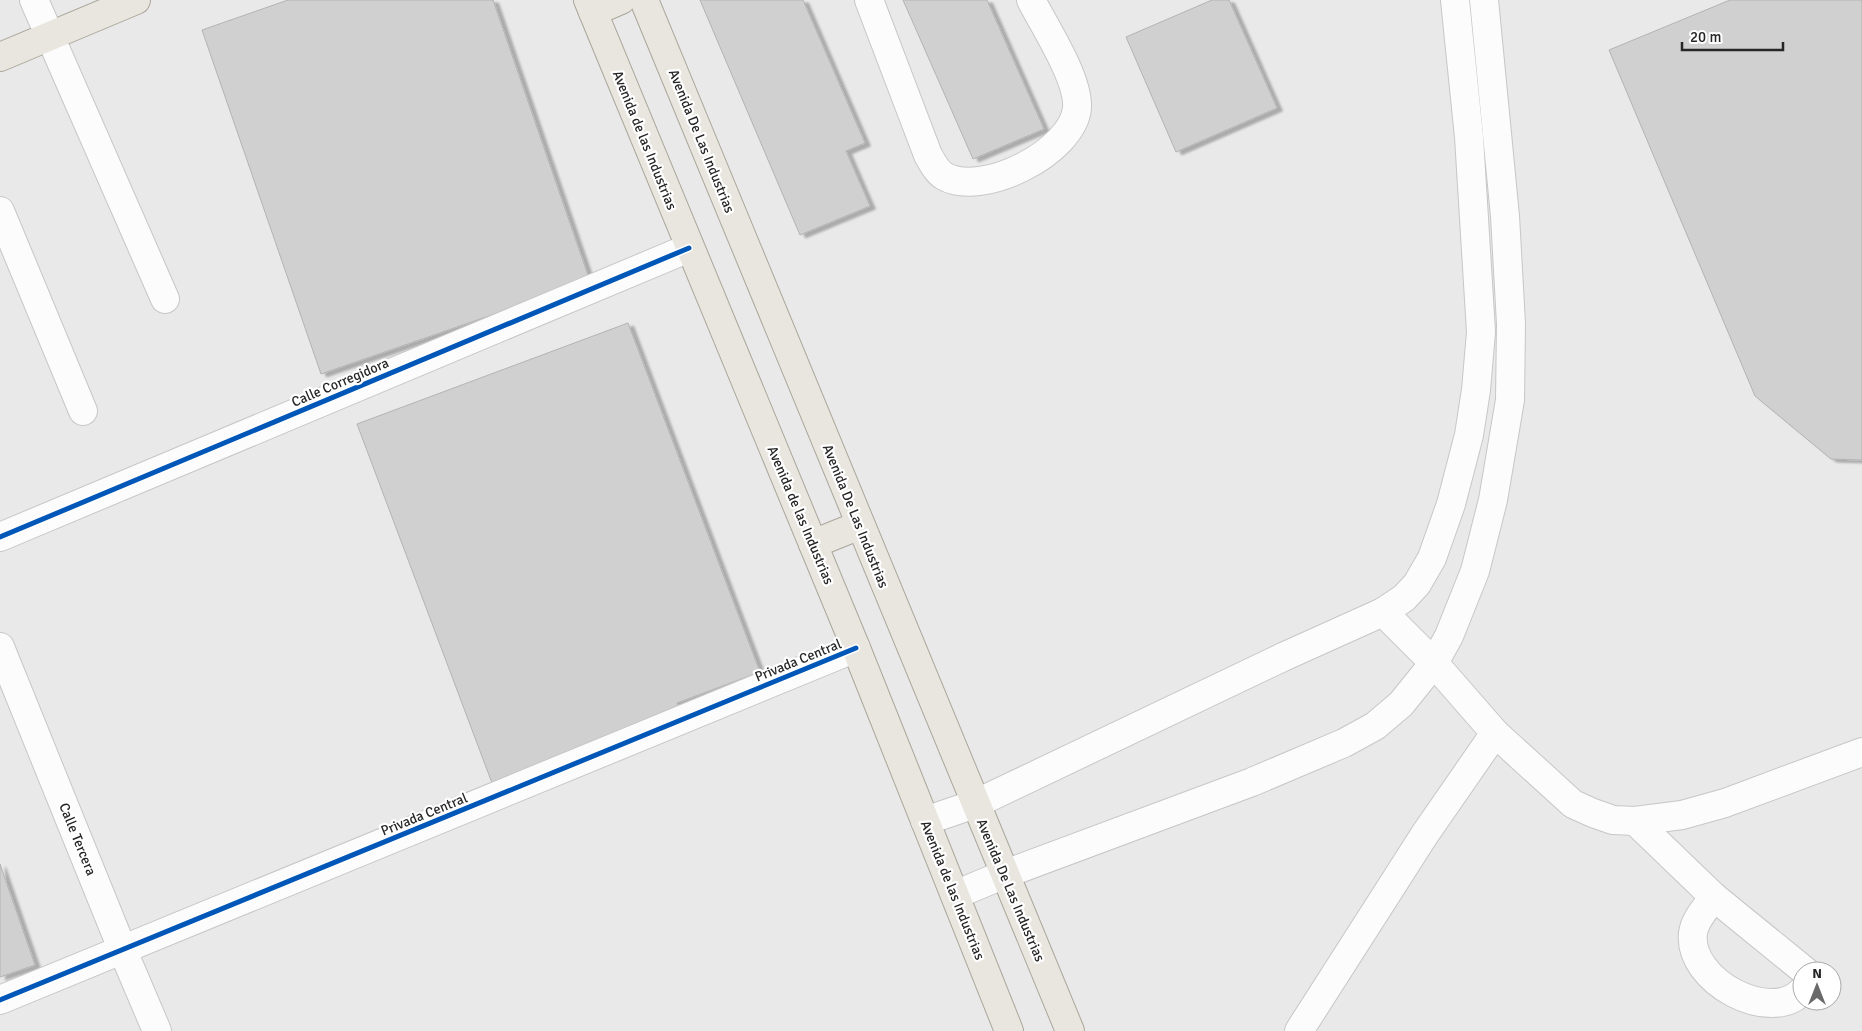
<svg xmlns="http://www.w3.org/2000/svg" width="1862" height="1031" font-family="Signika,sans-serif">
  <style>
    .building { fill: #d0d0d1; stroke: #b3b3b4; filter: url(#shadow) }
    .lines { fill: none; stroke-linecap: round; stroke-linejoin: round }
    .minor-casing { stroke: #c7c6c8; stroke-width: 30 }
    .major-casing { stroke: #aaa69a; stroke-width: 30 }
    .minor { stroke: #fcfcfc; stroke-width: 28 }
    .major { stroke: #e9e6df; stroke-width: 28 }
    .cycleway-casing { stroke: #fff; stroke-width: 8 }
    .cycleway { stroke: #0057b8; stroke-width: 5 }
    .labels { text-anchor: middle; stroke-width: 4.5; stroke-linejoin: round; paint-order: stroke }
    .street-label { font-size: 14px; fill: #262627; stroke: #fff }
  </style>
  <defs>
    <filter id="shadow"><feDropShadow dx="5.5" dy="3" stdDeviation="1" flood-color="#0004"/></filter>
  </defs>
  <rect width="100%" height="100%" fill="#e9e9ea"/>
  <g class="building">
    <path d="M288,0h205l97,281 -269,93 -119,-344z"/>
    <path d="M700,0h103l62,143 -19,8 24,55 -70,29z"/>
    <path d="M903,0h84l57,129 -71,30z"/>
    <path d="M1212,0h17l48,108 -101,44 -50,-115z"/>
    <path d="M1730,0h132v460l-31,-1 -76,-63 -146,-346z"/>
    <path d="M628,323l132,349 -83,31 4,10 -189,70 -135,-359z"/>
    <path d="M0,864l35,101 -35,12z"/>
  </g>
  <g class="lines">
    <defs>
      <g id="minor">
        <path d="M34,0l131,299"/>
        <path d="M869,0l59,155c4,7 9,17 16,21 38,22 129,-24 133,-68 2,-29 -32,-81 -46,-108"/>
        <path d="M0,211l83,200"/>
        <path d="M0,537l689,-289"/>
        <path d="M0,647l123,304 34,80"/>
        <path d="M1495,733l78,71 20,9 20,7 22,1 47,-6 43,-12 137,-51"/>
        <path d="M925,821l50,-17 308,-147 100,-45 21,-14 13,-14 15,-26 19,-54 18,-69 7,-45 5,-58 -12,-195 -14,-137"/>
        <path d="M1635,821l79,76 91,74"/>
        <path d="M955,895l50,-21 247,-92 92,-39 31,-17 26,-22 33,-41 15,-27 26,-65 18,-71 17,-100 1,-76 -6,-108 -21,-216"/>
        <path d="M1714,897c-8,11 -19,22 -21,36 -6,48 78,92 109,58"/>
        <path d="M0,1000l856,-352"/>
        <path d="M1299,1031l126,-197 70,-101 -61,-70 -51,-51"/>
      </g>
      <g id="major">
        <path d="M588,0l268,648 153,383"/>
        <path d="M644,0l426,1031"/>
        <path d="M593,12l28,-12"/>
        <path d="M0,57l136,-57"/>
        <path d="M813,544l47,-19"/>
      </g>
    </defs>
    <use href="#minor" class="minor-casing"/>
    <use href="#major" class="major-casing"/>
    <use href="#minor" class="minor"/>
    <use href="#major" class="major"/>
    <defs>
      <g id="cycleway">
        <path d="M0,537l689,-289"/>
        <path d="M0,1000l856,-352"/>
      </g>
    </defs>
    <use href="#cycleway" class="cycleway-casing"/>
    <use href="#cycleway" class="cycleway"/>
  </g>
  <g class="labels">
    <g class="street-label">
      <text transform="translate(645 140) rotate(68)" y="5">Avenida de las Industrias</text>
      <text transform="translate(702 141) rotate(68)" y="5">Avenida De Las Industrias</text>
      <text transform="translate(340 382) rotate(-23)" y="5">Calle Corregidora</text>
      <text transform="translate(801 515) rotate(67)" y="5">Avenida de las Industrias</text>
      <text transform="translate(856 516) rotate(68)" y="5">Avenida De Las Industrias</text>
      <text transform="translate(798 660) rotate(-22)" y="5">Privada Central</text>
      <text transform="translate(424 814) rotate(-22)" y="5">Privada Central</text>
      <text transform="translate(78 839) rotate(68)" y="5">Calle Tercera</text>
      <text transform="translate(953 890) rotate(68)" y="5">Avenida de las Industrias</text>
      <text transform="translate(1011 890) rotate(67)" y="5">Avenida De Las Industrias</text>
    </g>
  </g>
  <g transform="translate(1817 986)"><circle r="24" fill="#ffffff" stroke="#a8a8a9"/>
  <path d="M0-4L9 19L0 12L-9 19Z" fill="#6a6a6b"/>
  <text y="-8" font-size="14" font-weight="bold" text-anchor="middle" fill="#262627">N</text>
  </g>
  <path d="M1682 42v8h101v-8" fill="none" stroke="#262627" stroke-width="2.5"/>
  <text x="1690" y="42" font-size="15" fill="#262627" stroke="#ffffff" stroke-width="4" paint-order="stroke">20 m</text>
</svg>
